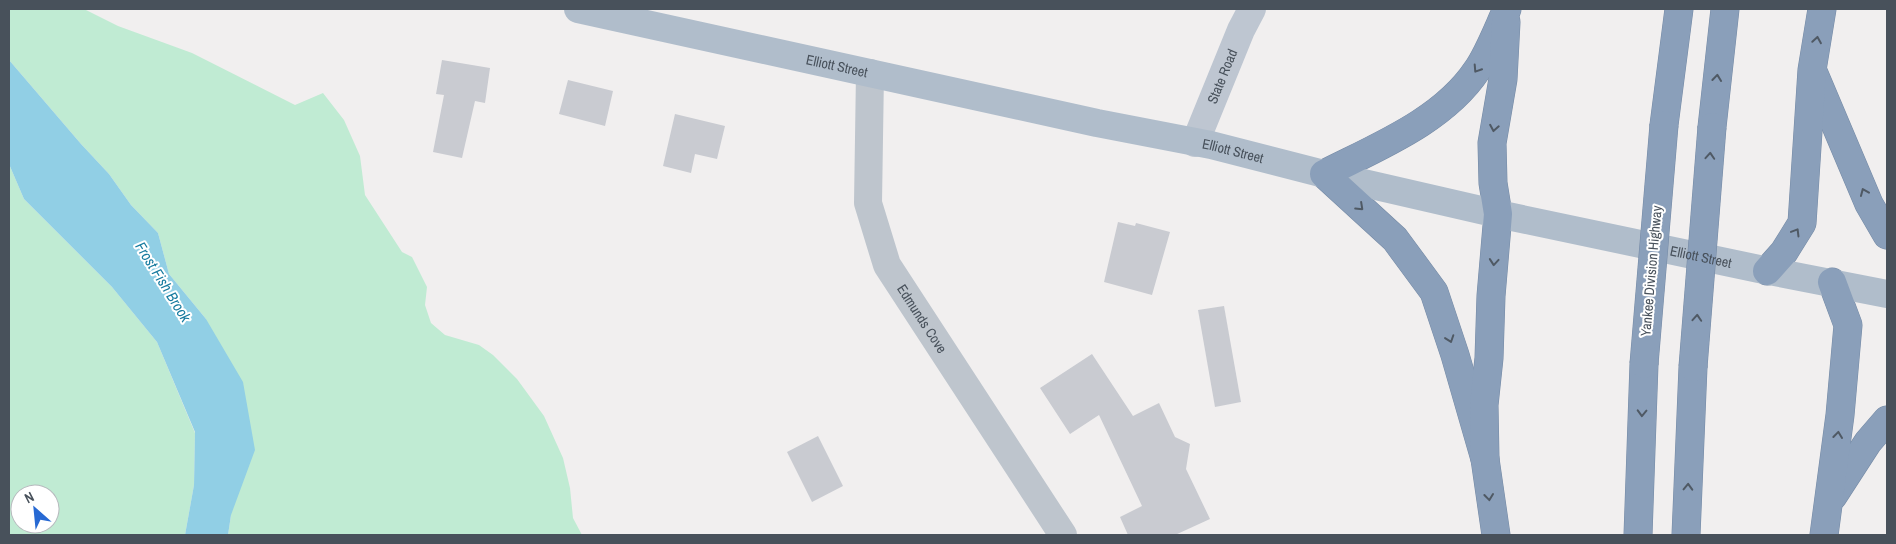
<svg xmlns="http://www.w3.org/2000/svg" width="1896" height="544" font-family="'Archivo Narrow',sans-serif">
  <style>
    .green { fill: #c0ebd3; fill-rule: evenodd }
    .water { fill: #91cfe5 }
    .building { fill: #c9cbd1 }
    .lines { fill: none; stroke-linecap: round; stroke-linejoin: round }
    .highway-casing { stroke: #758aa5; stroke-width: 29 }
    .street { stroke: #bec5cd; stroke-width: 28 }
    .secondary { stroke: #bec6d1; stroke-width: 28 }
    .primary { stroke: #b0bdcb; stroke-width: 28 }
    .highway { stroke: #8a9fba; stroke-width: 28 }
    .highway-bridge-casing { stroke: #758aa5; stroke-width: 29; stroke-linecap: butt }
    .highway-bridge { stroke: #8a9fba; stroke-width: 28 }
    .oneway { stroke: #4f5964 }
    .labels { text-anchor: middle; stroke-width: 4; stroke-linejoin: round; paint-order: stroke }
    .street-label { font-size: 14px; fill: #48515b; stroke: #fff }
    .water-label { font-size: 15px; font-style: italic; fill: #177b9f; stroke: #fff }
  </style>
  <rect width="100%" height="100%" fill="#f1efef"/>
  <g class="green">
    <path d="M9,9h75l34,17 74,27 103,52 28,-12 21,27 16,36 5,39 37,57 10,5 15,30 -2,18 6,18 14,12 34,10 14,10 24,24 27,37 19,42 7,30 3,30 9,17h-354l3,-20 -25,-196 -37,-45 -11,-41 -27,-28 -22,-31 -28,-30 -72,-84z"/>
    <path d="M9,164l15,35 88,88 45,55 38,91 -1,52 -9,50h-176zM20,494h30v30h-30z"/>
  </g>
  <path class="water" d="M9,60l72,84 28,30 22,31 27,28 11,41 37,45 37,63 12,68 -24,65 -3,20h-43l9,-50 1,-53 -38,-90 -45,-55 -88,-88 -15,-35z"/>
  <g class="building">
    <path d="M442,60l48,8 -5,35 -10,-2 -13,57 -29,-6 11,-57 -8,-1z"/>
    <path d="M568,80l45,11 -8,35 -46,-12z"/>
    <path d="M675,114l50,12 -8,33 -22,-5 -4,19 -28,-7z"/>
    <path d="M1118,222l17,4 1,-3 34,9 -18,63 -48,-13z"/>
    <path d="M1224,306l17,96 -26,5 -17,-97z"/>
    <path d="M1092,354l41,62 26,-13 16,34 15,7 -4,25 24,50 -35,16h-47l-8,-18 22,-11 -43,-91 -29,19 -30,-46z"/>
    <path d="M818,436l25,50 -31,16 -25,-50z"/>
  </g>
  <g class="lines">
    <defs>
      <g id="highway">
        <path d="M1814,74l55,130 18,31"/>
        <path d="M1664,125l15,-116"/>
        <path d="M1712,127l13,-118"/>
        <path d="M1767,271l17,-19 18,-29 10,-153 10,-61"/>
        <path d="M1485,459l-30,-104 -21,-63 -39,-53 -71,-65c53,-27 119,-53 153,-104 11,-15 22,-44 30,-61"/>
        <path d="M1833,496l35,-54 19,-22"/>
        <path d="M1496,535l-11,-76 -1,-54 5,-47 2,-62 7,-82 -5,-31 -1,-40 11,-64 3,-57"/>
        <path d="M1638,535l6,-171"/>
        <path d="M1686,535l7,-168"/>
        <path d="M1824,535l16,-120 8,-90 -16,-43"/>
      </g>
    </defs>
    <use href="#highway" class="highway-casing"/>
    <path class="street" id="s1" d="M870,73l-2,130 19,62 176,270"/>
    <path class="secondary" id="s2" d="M1195,143l46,-113 11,-21"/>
    <path class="primary" id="s3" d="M578,9l519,114 114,22 113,29 174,40 261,55 128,25"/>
    <use href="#highway" class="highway"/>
    <defs>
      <g id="highway-bridge">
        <path d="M1644,364l20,-239"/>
        <path d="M1693,367l19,-240"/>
      </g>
    </defs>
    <use href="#highway-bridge" class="highway-bridge-casing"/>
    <use href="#highway-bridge" class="highway-bridge"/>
  </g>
  <defs><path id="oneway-chevron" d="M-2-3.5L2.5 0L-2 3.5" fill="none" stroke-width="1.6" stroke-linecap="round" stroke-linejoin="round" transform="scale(1.25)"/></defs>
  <g class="oneway">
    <use href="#oneway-chevron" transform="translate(1817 40) rotate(-81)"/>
    <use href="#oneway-chevron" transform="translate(1477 69) rotate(123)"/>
    <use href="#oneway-chevron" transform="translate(1717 78) rotate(-84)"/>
    <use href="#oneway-chevron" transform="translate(1494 128) rotate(100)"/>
    <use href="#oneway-chevron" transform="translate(1710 156) rotate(-86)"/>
    <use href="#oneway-chevron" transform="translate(1864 192) rotate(-113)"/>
    <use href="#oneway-chevron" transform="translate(1360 207) rotate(43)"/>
    <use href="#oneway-chevron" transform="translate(1796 232) rotate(-59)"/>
    <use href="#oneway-chevron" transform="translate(1494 262) rotate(95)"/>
    <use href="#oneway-chevron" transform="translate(1697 318) rotate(-86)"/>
    <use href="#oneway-chevron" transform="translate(1450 339) rotate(71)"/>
    <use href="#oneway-chevron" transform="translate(1642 413) rotate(92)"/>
    <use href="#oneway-chevron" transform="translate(1838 435) rotate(-83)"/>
    <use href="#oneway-chevron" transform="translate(1688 487) rotate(-88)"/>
    <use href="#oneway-chevron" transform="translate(1489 497) rotate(83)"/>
  </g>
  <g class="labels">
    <g class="street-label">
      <text dy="5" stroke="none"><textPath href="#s3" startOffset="265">Elliott Street</textPath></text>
      <text dy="5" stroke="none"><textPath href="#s2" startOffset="72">State Road</textPath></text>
      <text dy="5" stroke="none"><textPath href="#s3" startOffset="670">Elliott Street</textPath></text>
      <text dy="5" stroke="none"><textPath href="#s3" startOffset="1150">Elliott Street</textPath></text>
      <text transform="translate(1651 271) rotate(-85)" y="5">Yankee Division Highway</text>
      <text dy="5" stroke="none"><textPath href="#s1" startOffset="259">Edmunds Cove</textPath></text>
    </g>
    <g class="water-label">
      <text transform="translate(163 282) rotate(58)" y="5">Frost Fish Brook</text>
    </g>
  </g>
  <rect width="1896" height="544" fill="none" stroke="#48515b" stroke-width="20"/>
  <g transform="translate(35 509) rotate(333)"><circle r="24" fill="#ffffff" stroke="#b6b9bd"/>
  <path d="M0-4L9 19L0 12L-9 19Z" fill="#2769d3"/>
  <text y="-8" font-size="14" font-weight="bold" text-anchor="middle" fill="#48515b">N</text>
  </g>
</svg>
